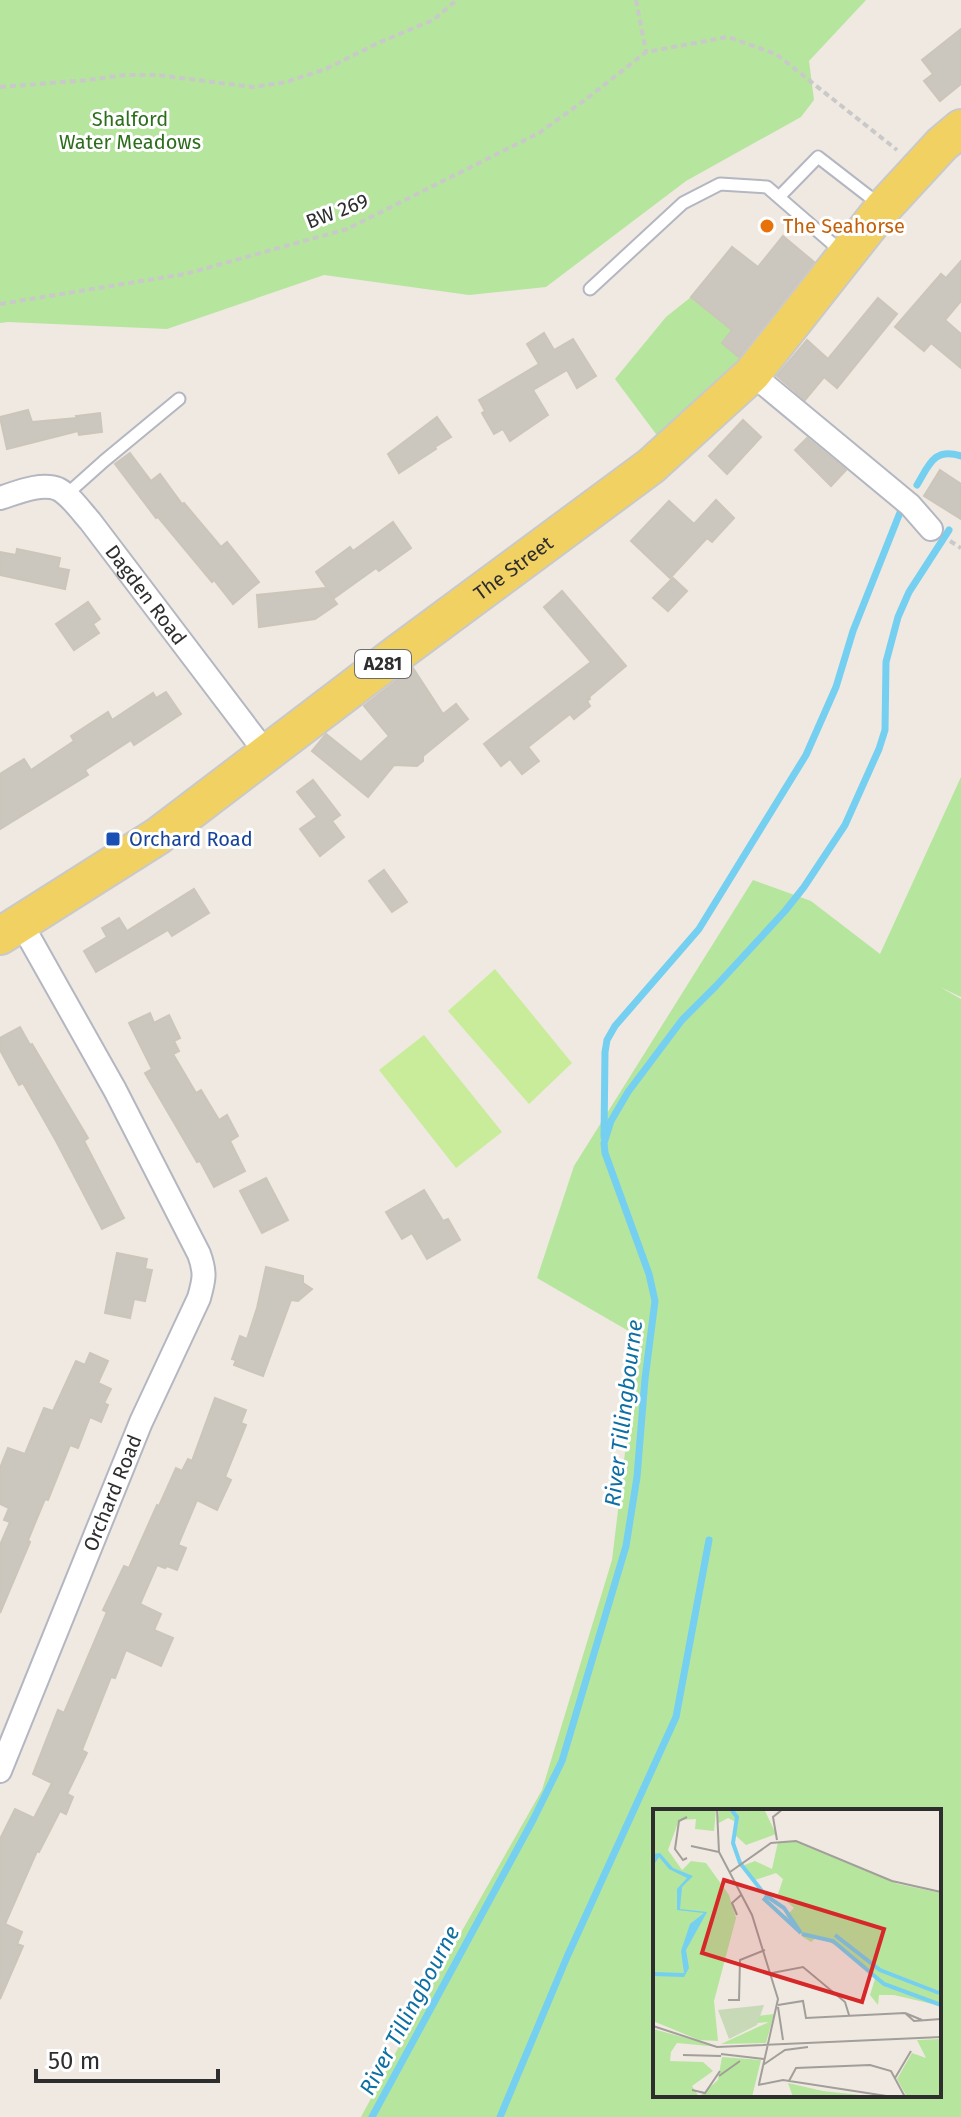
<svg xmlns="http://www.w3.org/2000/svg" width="961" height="2117" font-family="'Fira Sans',sans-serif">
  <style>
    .green { fill: #b6e59e; fill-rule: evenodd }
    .pitch { fill: #c9ec9a }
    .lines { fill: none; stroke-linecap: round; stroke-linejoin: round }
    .stream { stroke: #75cff0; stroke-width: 7 }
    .building { fill: #cbc7bf; stroke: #cbc5ba; stroke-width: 2 }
    .service-casing { stroke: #b4b7c1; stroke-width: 15 }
    .minor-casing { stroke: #b4b7c1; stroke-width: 26 }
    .primary-casing { stroke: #c9c9c9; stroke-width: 40 }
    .path { stroke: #c9c9c9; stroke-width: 4; stroke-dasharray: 6 4; stroke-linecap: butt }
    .service { stroke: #fff; stroke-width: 11 }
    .minor { stroke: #fff; stroke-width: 22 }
    .primary { stroke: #f2d163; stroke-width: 36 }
    .food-dot { fill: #e8710a; stroke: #fff; stroke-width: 3 }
    .transit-dot { fill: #1a4fb4; stroke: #fff; stroke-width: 3 }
    .labels { text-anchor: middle; stroke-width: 6; stroke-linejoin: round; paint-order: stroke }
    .shield { fill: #fff; stroke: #6d6d6d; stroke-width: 2 }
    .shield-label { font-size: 18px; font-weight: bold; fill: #2e2e2e }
    .park-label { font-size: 20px; fill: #2c6e1b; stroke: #fff }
    .street-label { font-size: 20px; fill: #2e2e2e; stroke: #fff }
    .food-label { font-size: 20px; fill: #c56008; stroke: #fff; text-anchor: start }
    .transit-label { font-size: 20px; fill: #164399; stroke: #fff; text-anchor: start }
    .water-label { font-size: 22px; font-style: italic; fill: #0d6fa3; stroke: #fff }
    .inset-river { fill: none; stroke: #75cff0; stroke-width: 4 }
    .inset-road { fill: none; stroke: #a29e99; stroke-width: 2 }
    .view { fill: #d62828; fill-opacity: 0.15; stroke: #d62828; stroke-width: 4 }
    .inset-edge { fill: none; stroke: #2e2e2e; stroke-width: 4 }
  </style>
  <rect width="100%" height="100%" fill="#efe9e1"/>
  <g class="green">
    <path d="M0,0h866l-57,61 5,39 -13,17 -115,64 -140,106 -77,8 -145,-20 -157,54 -159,-7 -8,1z"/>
    <path d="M691,297l41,33 -10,13 18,15 2,5 -83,75 -44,-59 51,-62z"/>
    <path d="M961,777v220l-21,-10 21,12v1118h-600l85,-158 96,-169 70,-230 27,-223 -102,-59 37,-112 179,-286 58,21 69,53zM655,1811h284v284h-284z"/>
  </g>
  <g class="pitch">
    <path d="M495,969l77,94 -43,41 -81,-93z"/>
    <path d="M424,1035l78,97 -46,36 -77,-98z"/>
  </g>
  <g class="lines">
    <g class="stream">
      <path d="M917,485c12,-20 17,-38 44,-29"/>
      <path d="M604,1137l1,-85 2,-12 8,-14 84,-97 107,-174 30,-68 17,-56 48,-121"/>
      <path d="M372,2117l161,-297 29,-59 64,-215 11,-69 8,-98 10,-78 -6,-27 -44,-121 -1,-10 7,-22 17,-29 54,-72 34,-34 69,-75 19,-24 41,-62 34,-76 6,-19 1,-68 12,-45 11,-25 40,-62"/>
      <path d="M500,2117l67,-160 109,-240 33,-177"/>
    </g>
  </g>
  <g class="building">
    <path d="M961,29v55l-21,17 -16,-20 9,-7 -11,-14z"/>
    <path d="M783,236l31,26 -75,95 -17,-14 10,-13 -41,-33 41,-50 26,20z"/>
    <path d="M961,261v40l-16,19 16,14v34l-30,-25 -7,8 -29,-24 46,-53 5,4z"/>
    <path d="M878,298l19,16 -60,74 -13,-11 -19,23 -28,-24 30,-36 21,19z"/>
    <path d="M544,333l10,17 19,-11 23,37 -19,12 -10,-18 -34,20 15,25 -38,26 -7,-12 -9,5 -12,-21 3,-2 -6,-11 60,-36 -12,-20z"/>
    <path d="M28,410l4,12 45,-4 -1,-2 24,-3 2,19 -23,3 -1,-4 -71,18 -7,-32z"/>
    <path d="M437,417l14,20 -16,10 1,2 -37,24 -11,-19z"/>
    <path d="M743,420l18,17 -34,37 -18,-18z"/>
    <path d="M807,438l39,32 -15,16 -36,-36z"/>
    <path d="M130,453l21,28 9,-7 22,30 2,-1 37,44 6,-5 32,40 -26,22 -19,-24 -2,2 -54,-65 -2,1 -41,-54z"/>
    <path d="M940,470l21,14v35l-37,-23z"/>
    <path d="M716,500l18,18 -22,24 -5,-4 -37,40 -39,-37 38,-40 25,23z"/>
    <path d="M393,522l18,26 -32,23 -3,-3 -42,30 -18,-26 34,-25 3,4z"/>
    <path d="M17,549l43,9 -2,10 11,2 -4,19 -65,-14v-23l16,3z"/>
    <path d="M673,578l14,13 -19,20 -15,-13z"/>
    <path d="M325,588l12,16 -22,15 -56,8 -2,-32z"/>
    <path d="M562,591l64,75 -37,31 1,2 -3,2 3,5 -16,13 -4,-5 -42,33 11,14 -17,13 -12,-15 -9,7 -17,-22 107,-82 -47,-55z"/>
    <path d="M88,602l12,17 -7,5 6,9 -25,17 -18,-26z"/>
    <path d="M413,668l30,46 13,-10 12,15 -45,37v5l-6,5 -23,-1 -26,32 -56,-46 14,-17 35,28 28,-26 -25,-30z"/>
    <path d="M166,692l15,22 -47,31 -3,-5 -46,30 3,5 -88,54v-55l24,-15 7,11 43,-29 -3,-5 37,-24 4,8 41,-27 3,5z"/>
    <path d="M313,780l27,35 -8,6 12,16 -24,19 -20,-27 17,-12 -20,-25z"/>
    <path d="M384,870l23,32 -15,10 -23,-31z"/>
    <path d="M194,889l15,24 -37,23 -4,-6 -72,42 -12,-21 23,-14 -5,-9 17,-10 8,13z"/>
    <path d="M150,1013l4,10 15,-8 11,23 -6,3 5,10 -6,3 23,39 5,-3 18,30 8,-5 11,21 -8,5 15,30 -31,16 -14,-26 -3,1 -52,-89 7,-4 -23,-46z"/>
    <path d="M20,1027l10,18 2,-1 56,94 -4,3 40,77 -22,11 -46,-88 -33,-58 -4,2 -19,-35v-12z"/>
    <path d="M266,1178l22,42 -26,13 -22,-42z"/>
    <path d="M424,1190l19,31 5,-2 12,21 -33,19 -15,-26 -10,6 -16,-27z"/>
    <path d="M117,1253l30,6 -2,10 7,1 -7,31 -11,-2 -4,19 -25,-5z"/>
    <path d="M266,1267l37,9v7l9,6 -14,12 -7,-1 -28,76 -29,-11 2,-5 -4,-1 8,-23 7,3 10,-31z"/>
    <path d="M90,1353l18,8 -10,22 13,6 -7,14 4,2 -7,17 -11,-5 -12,31 -8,-3 -22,55 -3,-1 -17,41 2,2 -30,71v-68l10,-23 -6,-2 5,-12 -9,-4v-36l8,-20 17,6 19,-46 9,3 23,-50 9,4z"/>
    <path d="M215,1398l31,12 -5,13 5,2 -21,52 6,3 -14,30 -20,-10 -19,45 8,3 -9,22 -10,-4 -2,2 -8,-3 -17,39 21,10 -7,16 19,8 -12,28 -35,-16 -11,28 -4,-1 -29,73 5,3 -20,41 6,3 -7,17 -6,-3 -21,41 -2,-1 -32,73 17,8 -5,12 6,2 -23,53v-160l15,-30 19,9 18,-35 -19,-9 25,-64 6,3 43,-101 -4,-2 21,-44 5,2 28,-63 2,1 17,-38 6,3 6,-12 4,2z"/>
  </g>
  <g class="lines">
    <defs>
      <g id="service">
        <path d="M779,197l39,-40 62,48"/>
        <path d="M590,289l93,-86 37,-19 47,3 75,65"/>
        <path d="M66,495l38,-34 75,-62"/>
      </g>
      <g id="minor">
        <path d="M752,374l158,131 21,24"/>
        <path id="s1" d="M0,498c16,-5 41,-16 58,-9 12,6 23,22 32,32l176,232"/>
        <path id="s2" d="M0,1771l141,-349 58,-124c5,-18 7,-25 0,-44l-84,-164 -94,-167"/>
      </g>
      <g id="primary">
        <path id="s3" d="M0,936l158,-100 239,-182 254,-188 101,-92 131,-166 59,-64 19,-16"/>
      </g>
    </defs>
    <use href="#service" class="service-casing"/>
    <use href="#minor" class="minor-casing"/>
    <use href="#primary" class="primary-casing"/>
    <g class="path">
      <path d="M636,0l10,52"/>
      <path d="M0,87l88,-7 37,-5h32l96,12 33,-5 40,-13 52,-26 55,-23 24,-20"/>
      <path d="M0,304l185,-30 162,-45 192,-96 46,-33 61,-48 82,-15 48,17 121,96"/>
      <path d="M950,541l11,7"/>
    </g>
    <use href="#service" class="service"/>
    <use href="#minor" class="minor"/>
    <use href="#primary" class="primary"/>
  </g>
  <circle class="food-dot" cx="767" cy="226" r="8"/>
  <rect class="transit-dot" x="105" y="831" width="16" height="16" rx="4"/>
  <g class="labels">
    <rect class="shield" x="355" y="650" width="56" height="28" rx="6"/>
    <g class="shield-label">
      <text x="383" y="670">A281</text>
    </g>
    <g class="park-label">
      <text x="130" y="126">Shalford<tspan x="130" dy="23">Water Meadows</tspan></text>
    </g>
    <g class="street-label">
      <text transform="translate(337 211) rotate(-21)" y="7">BW 269</text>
      <text dy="7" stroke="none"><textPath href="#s3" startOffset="632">The Street</textPath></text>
      <text dy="7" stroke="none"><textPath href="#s1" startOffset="198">Dagden Road</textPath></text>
      <text dy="7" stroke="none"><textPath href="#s2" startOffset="300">Orchard Road</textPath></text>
    </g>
    <g class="food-label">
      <text x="783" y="233">The Seahorse</text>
    </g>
    <g class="transit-label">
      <text x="129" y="846">Orchard Road</text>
    </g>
    <g class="water-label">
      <text transform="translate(623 1413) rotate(-83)" y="8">River Tillingbourne</text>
      <text transform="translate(409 2010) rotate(-62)" y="8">River Tillingbourne</text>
    </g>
  </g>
  <g transform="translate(653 1809)">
    <rect width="288" height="288" fill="#efe9e1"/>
    <path d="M0,0h63l-2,22 -19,-2 1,-10 -17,1 -11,30 14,20 9,-9 15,2 23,32 7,23 -22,83 4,40 -19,-1 -46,-19zM66,0h45l12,25 -30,11 -11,-10 3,-12 -10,-5 -11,6zM125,33h18l102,42 43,9v113l-47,-11h-15l-1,10 -8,-10 5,-16 -25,-26 -32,-17 -7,6 -8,-5 -17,-21 8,-8 -16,-14 5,-15 -7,-6 -21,7 -13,-14 13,-5 17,8zM121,205l-8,29 -45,1 48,-22 -12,1 1,-7zM0,220l67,18 -43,-4 -6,9 -1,9 33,1 10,9 -21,15 7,11 19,-17 4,-23 39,3 -9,37h-99zM288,230v58h-34l-10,-18 15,-26 14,5 -9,-18zM135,274l35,8 46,5 -76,1z" fill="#b6e59e"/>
    <path d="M111,196l-7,20 -28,14 -11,-29z" fill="#c8d9b8"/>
    <path d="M7,44l13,15 20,8 -11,11 -2,22 27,3 -21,38 3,18 -5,9 -31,-1v-4l31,1 -3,-22 9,-27 14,-11 -27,-3v-21l10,-11 -18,-9 -10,-12 -6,9v-12z" fill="#75cff0"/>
    <path class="inset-river" d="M78,0l6,8 -4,26 7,20 22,28M112,86l19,13 17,25M110,89l38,35M149,125l31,7 51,43 57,21M182,126l45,35 59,23"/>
    <path class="inset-road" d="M64,0l2,43 33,63 26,84 -19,85M34,8l-8,4 -4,28 8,11 4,-2M124,31l-4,-23 10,-8M38,37l28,6M77,63l41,-29 25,-2 96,40 49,11M84,106l-5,-12 9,-8M119,164l31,-6 42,35 4,13M75,191h11l1,-40 25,-10M125,196l25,-4 3,17 99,-5M125,198l5,33M269,211l-17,-7 9,8 27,-2M0,217l64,21 224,-10M68,245l43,5M30,246l38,1M110,256l22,-15 23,-3M66,267l21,-15M242,269l16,-27M136,272l7,-13 74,-3 21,6 14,26M105,276l25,-5 110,17M39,281l13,3 15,-22"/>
    <path class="view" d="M71,71l160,49 -22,73 -160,-49z"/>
    <rect width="288" height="288" class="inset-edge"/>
  </g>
  <path d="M36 2069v12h182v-12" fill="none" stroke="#2e2e2e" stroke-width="4"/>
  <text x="48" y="2069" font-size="24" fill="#2e2e2e" stroke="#ffffff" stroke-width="6" paint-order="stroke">50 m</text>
</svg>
